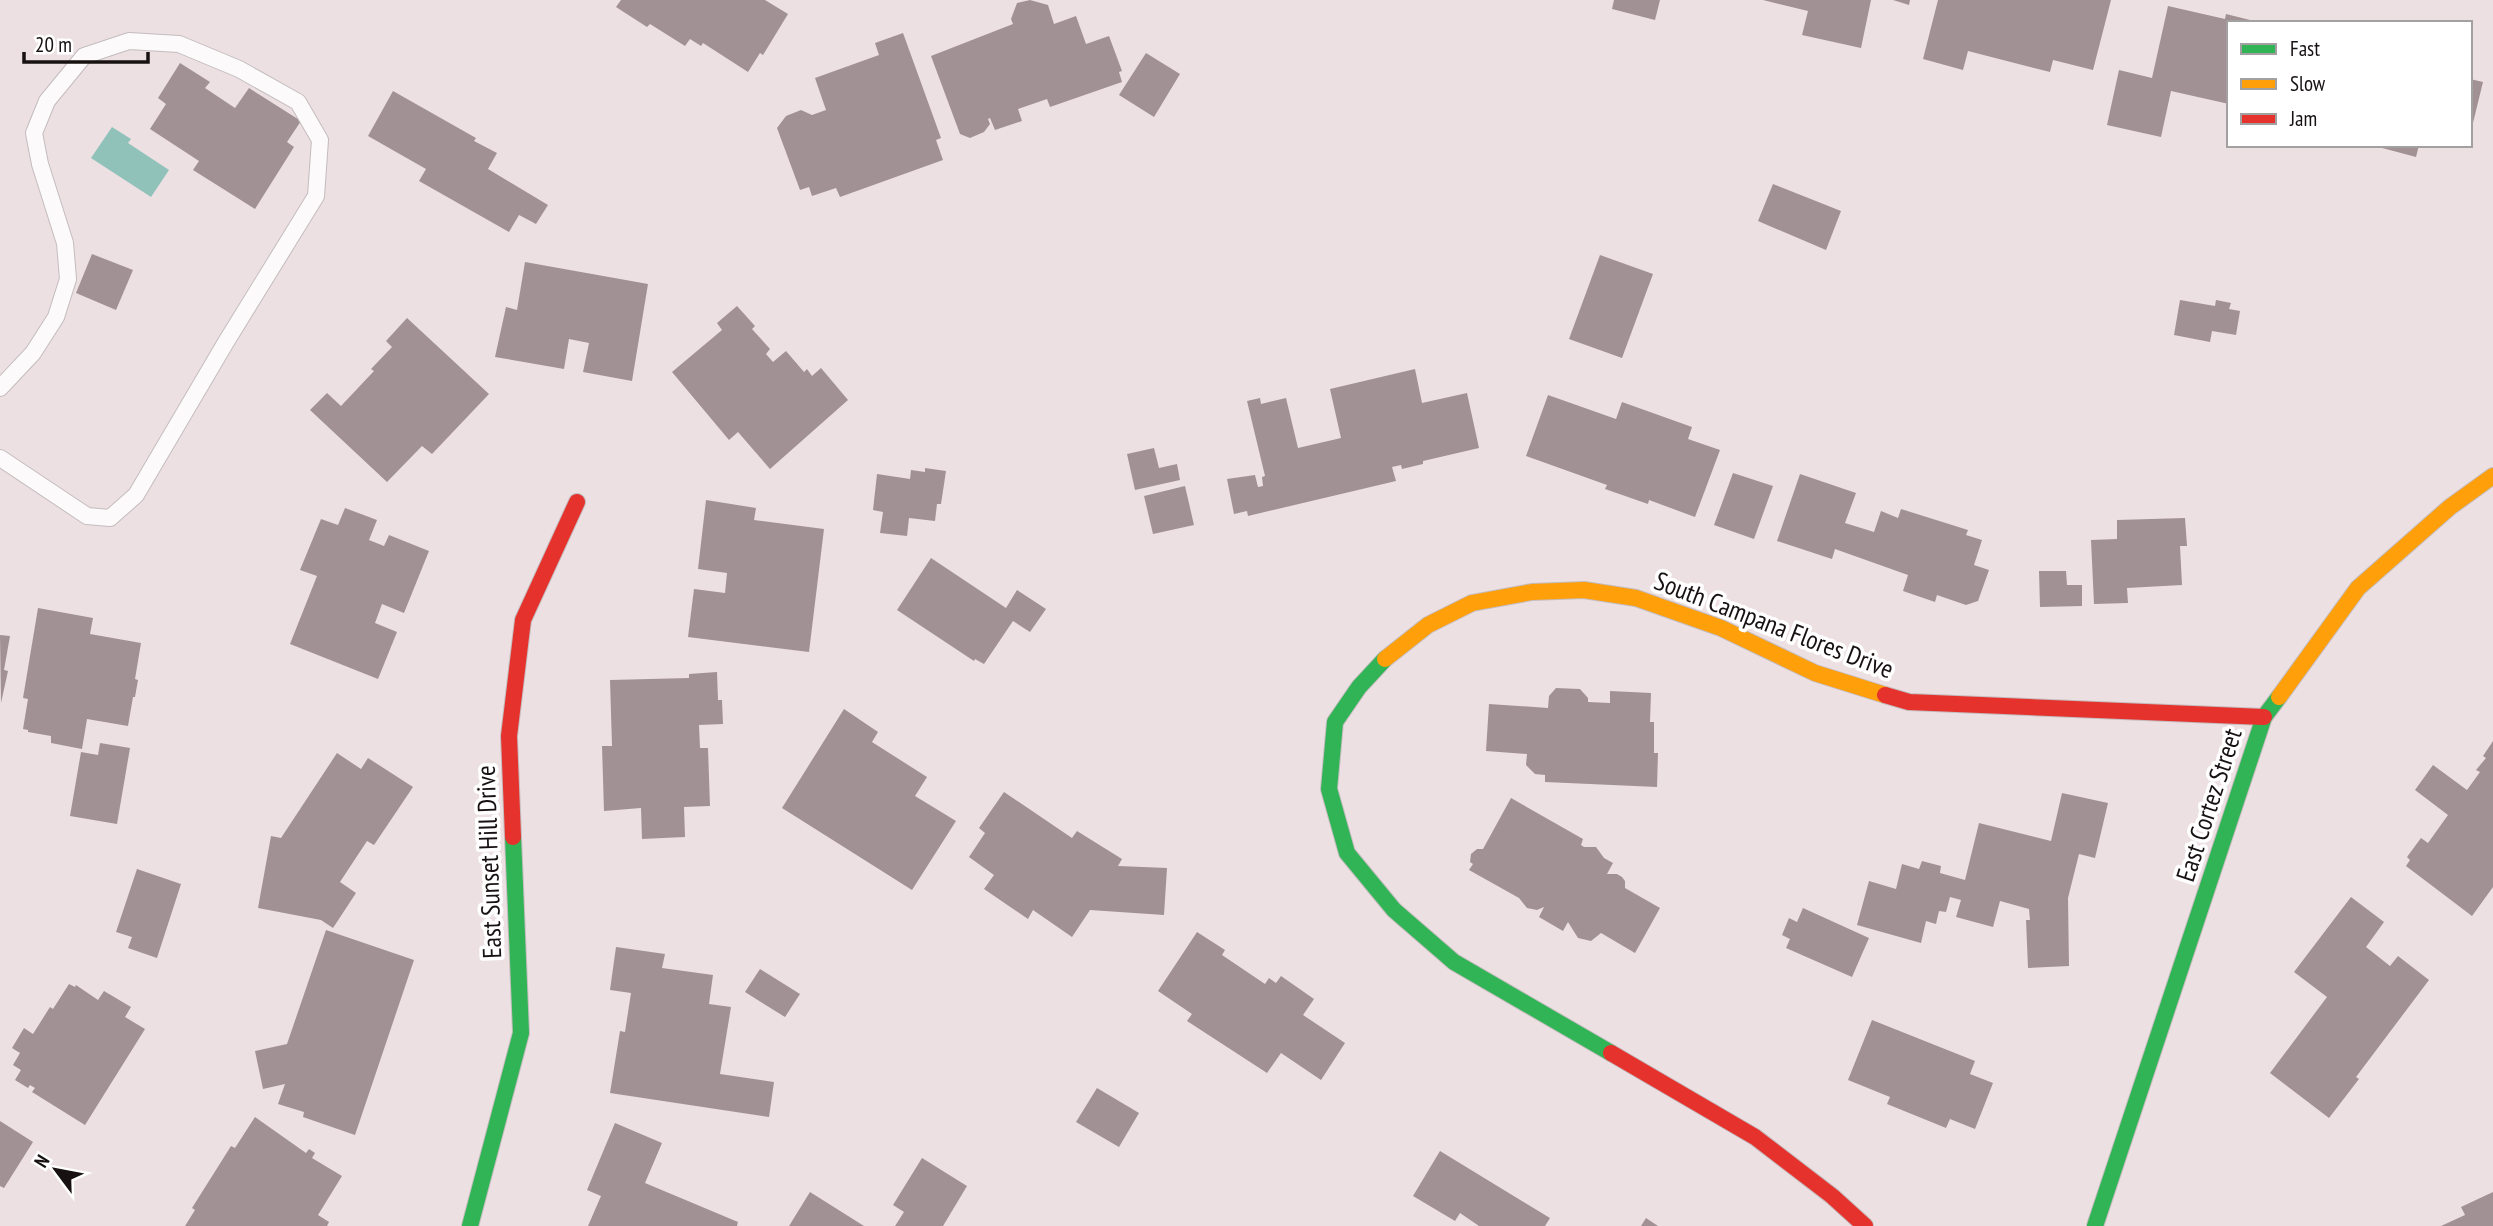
<svg xmlns="http://www.w3.org/2000/svg" width="2493" height="1226" font-family="'PT Sans Narrow',sans-serif">
  <style>
    .water { fill: #90c2b9 }
    .building { fill: #a19195 }
    .lines { fill: none; stroke-linecap: round; stroke-linejoin: round }
    .lane-casing { stroke: #c4bcbe; stroke-width: 18 }
    .fast-casing { stroke: #c4bcbe; stroke-width: 18 }
    .slow-casing { stroke: #c4bcbe; stroke-width: 18 }
    .jam-casing { stroke: #c4bcbe; stroke-width: 18 }
    .lane { stroke: #fcfafb; stroke-width: 16 }
    .fast { stroke: #30b455; stroke-width: 16 }
    .slow { stroke: #ff9f0a; stroke-width: 16 }
    .jam { stroke: #e5322d; stroke-width: 16 }
    .labels { text-anchor: middle; stroke-width: 7; stroke-linejoin: round; paint-order: stroke }
    .street-label { font-size: 26px; fill: #171112; stroke: #fff }
  </style>
  <rect width="100%" height="100%" fill="#ece0e3"/>
  <path class="water" d="M112,127l19,12 -3,4 41,27 -18,27 -60,-39z"/>
  <g class="building">
    <path d="M621,0h144l23,14 -25,41 -3,-2 -12,19 -45,-29 -2,3 -11,-7 -5,7 -35,-22 -3,3 -31,-20z"/>
    <path d="M1030,0l18,5 6,19 22,-8 10,28 23,-8 13,35 -3,1 3,10 -72,25 -3,-8 -29,10 4,12 -27,9 -5,-12 -2,1 2,5 -6,8 -14,6 -10,-4 -29,-78 82,-32 -2,-5 6,-16z"/>
    <path d="M1614,0h46l-5,20 -43,-11z"/>
    <path d="M1763,0h108l-10,48 -59,-13 6,-24z"/>
    <path d="M1893,0h17l-1,5z"/>
    <path d="M1938,0h173l-18,70 -40,-10 -3,12 -82,-21 -5,19 -40,-11z"/>
    <path d="M2168,6l57,13 1,-5 32,8 -29,1v81l-58,-13 -10,46 -54,-12 12,-55 33,8z"/>
    <path d="M903,33l38,105 -5,2 7,20 -103,37 -4,-9 -24,8 -3,-9 -9,3 -23,-62 9,-12 15,-6 11,5 14,-5 -11,-32 64,-23 -4,-12z"/>
    <path d="M1146,53l34,21 -26,43 -35,-22z"/>
    <path d="M180,63l30,19 -5,6 30,20 14,-20 52,33 -14,21 7,5 -39,62 -62,-39 6,-9 -49,-32 16,-25 -8,-6z"/>
    <path d="M2470,79l13,3 -12,49h-1z"/>
    <path d="M393,91l83,47 -2,3 23,12 -9,16 60,36 -12,19 -17,-9 -10,17 -90,-51 7,-12 -58,-33z"/>
    <path d="M2371,145h48l-3,12z"/>
    <path d="M1773,184l68,27 -15,39 -68,-29z"/>
    <path d="M92,254l41,16 -17,40 -40,-17z"/>
    <path d="M1600,255l53,19 -31,84 -53,-19z"/>
    <path d="M525,262l123,22 -16,97 -49,-9 6,-29 -20,-4 -5,30 -69,-12 11,-50 11,3z"/>
    <path d="M2180,300l35,6 1,-6 15,3 -2,6 11,2 -4,24 -24,-4 -2,11 -36,-7z"/>
    <path d="M737,306l18,20 -3,3 18,20 -4,5 7,8 13,-11 18,21 3,-3 5,7 9,-8 27,32 -78,69 -32,-37 -9,8 -57,-68 50,-42 -5,-7z"/>
    <path d="M407,318l82,76 -57,60 -10,-8 -35,36 -77,-72 17,-17 14,13 33,-35 -3,-2 21,-22 -6,-6z"/>
    <path d="M1415,369l7,34 45,-10 12,55 -56,13v3l-21,5 -1,-4 -9,2 4,14 -148,35 -1,-5 -13,3 -7,-35 28,-4 3,12 5,-1 -1,-9 3,-1 -18,-75 13,-3 1,6 25,-6 12,50 43,-10 -11,-49z"/>
    <path d="M1548,395l68,24 6,-17 70,25 -4,12 32,11 -25,67 -46,-17 -1,4 -43,-15 2,-4 -81,-29z"/>
    <path d="M1154,448l5,20 18,-4 3,16 -45,10 -8,-36z"/>
    <path d="M925,468l21,3 -5,33h-4l-2,17 -26,-3 -2,18 -27,-3 3,-21 -10,-2 4,-36 33,5 1,-9 14,2z"/>
    <path d="M1733,473l40,13 -19,53 -40,-14z"/>
    <path d="M1800,474l56,19 -11,30 29,9 7,-21 17,7 3,-9 67,21 -2,5 16,5 -8,25 15,5 -11,31 -12,4 -29,-10 -2,7 -32,-11 5,-16 -73,-26 -3,10 -55,-18z"/>
    <path d="M1185,486l9,39 -41,9 -9,-38z"/>
    <path d="M706,500l50,8 -2,12 70,9 -15,123 -121,-15 6,-48 31,4 2,-20 -29,-4z"/>
    <path d="M345,508l32,12 -8,20 15,6 5,-11 40,16 -25,62 -22,-9 -7,19 22,9 -19,47 -88,-35 27,-68 -17,-6 21,-51 17,6z"/>
    <path d="M2185,518l2,28h-7l2,39 -55,3 1,15 -34,1 -3,-64 26,-1v-19z"/>
    <path d="M931,558l75,50 11,-18 29,19 -16,23 -17,-11 -29,43 -9,-5 -1,2 -77,-51z"/>
    <path d="M2039,571h27l1,14h15v21l-42,1z"/>
    <path d="M38,608l55,10 -3,16 51,9 -6,36 3,1 -3,17h-2l-5,29 -41,-7 -5,30 -31,-6v-7l-23,-4v-2l-5,-1 5,-30 -5,-1z"/>
    <path d="M0,635l10,1 -6,34 4,1 -7,32z"/>
    <path d="M717,672l1,28h4l1,24 -24,1 1,23h8l2,58 -26,1 1,30 -43,2 -1,-31 -37,3 -2,-65h10l-2,-66 79,-2v-4z"/>
    <path d="M1556,688l24,1 8,9v4l22,1v-12l41,2 -1,29h4v31h4l-1,34 -112,-5v-7l-10,-1 -9,-9 1,-11 -41,-3 3,-47 59,4 1,-12z"/>
    <path d="M844,709l34,23 -6,10 55,35 -12,19 41,25 -44,69 -130,-82z"/>
    <path d="M2493,741v146l-21,29 -66,-50 4,-6 -3,-3 14,-19 7,5 20,-28 -33,-25 18,-25 34,25 13,-18 -4,-2 10,-12 -3,-2z"/>
    <path d="M100,743l30,5 -13,76 -47,-8 11,-64 17,3z"/>
    <path d="M337,753l24,16 7,-11 45,29 -39,58 -7,-4 -27,41 16,11 -23,35 -12,-8 -63,-12 13,-72 10,2z"/>
    <path d="M1004,792l68,46 5,-7 45,28 -4,7 49,2 -3,47 -74,-5 -18,27 -39,-27 -5,9 -44,-30 10,-14 -25,-18 16,-24 -6,-5z"/>
    <path d="M2062,793l46,10 -13,55 -16,-4 -11,44 1,68 -41,2 -2,-48h4l-1,-11 -29,-8 -7,26 -37,-10 5,-17 -11,-3 -4,15 -7,-1 -3,13 -10,-3 -5,22 -64,-18 12,-44 27,8 6,-25 17,5 3,-8 19,5 -1,7 25,7 14,-57 72,18z"/>
    <path d="M1511,798l72,41 -2,6 3,2h12l8,11 9,5 -6,11h10l5,3 3,4v7l35,20 -25,45 -34,-20 -10,8 -13,-3 -10,-16 -5,9 -24,-14 5,-10 -7,3 -10,-2 -8,-10 -50,-28 4,-6 -3,-2 1,-8 6,-5h6z"/>
    <path d="M137,869l44,15 -24,74 -29,-10 4,-11 -16,-5z"/>
    <path d="M2351,897l33,25 -18,25 24,19 8,-10 31,24 -73,97 3,2 -30,39 -59,-45 57,-76 -33,-25z"/>
    <path d="M1803,908l66,30 -17,39 -66,-29 4,-9 -8,-4 7,-17 8,4z"/>
    <path d="M326,930l88,30 -59,175 -52,-18 1,-5 -26,-8 7,-20 -22,5 -8,-38 32,-7z"/>
    <path d="M1197,932l28,18 -3,5 43,29 4,-6 7,5 5,-7 33,23 -11,16 42,28 -24,37 -40,-27 -14,20 -80,-52 5,-7 -34,-23z"/>
    <path d="M616,947l49,7 -3,14 51,7 -4,29 22,3 -11,67 54,8 -5,35 -159,-24 10,-62 5,1 6,-39 -21,-3z"/>
    <path d="M760,969l40,25 -15,23 -40,-25z"/>
    <path d="M69,984l6,3 1,-2 22,15 6,-9 27,16 -6,10 20,12 -60,96 -53,-33 3,-4 -5,-3 -2,3 -13,-8 6,-10 -8,-5 7,-12 -8,-5 12,-20 9,6 17,-27 3,2z"/>
    <path d="M1872,1020l103,41 -5,13 23,9 -18,46 -25,-10 -4,9 -59,-24 3,-7 -42,-17z"/>
    <path d="M1097,1088l42,25 -20,34 -43,-25z"/>
    <path d="M255,1117l51,36 3,-4 6,4 -3,5 30,18 -24,39 11,7 -2,4h-142l10,-16 -3,-2 39,-62 4,2z"/>
    <path d="M0,1121l33,21 -29,46 -4,-2z"/>
    <path d="M615,1123l47,20 -17,40 93,39 -1,4h-149l13,-30 -14,-6z"/>
    <path d="M1440,1151l110,67 -5,8h-66l-19,-13 -5,8 -42,-25z"/>
    <path d="M922,1158l45,28 -24,40h-48l9,-14 -11,-7z"/>
    <path d="M810,1192l54,34h-75z"/>
    <path d="M2493,1192v34h-52l24,-11 -4,-8z"/>
    <path d="M1646,1218l12,8h-17z"/>
  </g>
  <g class="lines">
    <defs>
      <path id="lane" d="M0,388l33,-35 23,-36 12,-38 -3,-36 -25,-79 -6,-31 13,-32 37,-45 45,-15 50,3 60,25 59,33 22,38 -4,56 -90,146 -90,153 -26,23 -23,-2 -87,-58"/>
      <g id="fast">
        <path d="M1385,659l-26,28 -24,35 -6,67 18,64 47,57 60,52 157,91"/>
        <path d="M470,1226l51,-193 -8,-196"/>
        <path d="M2095,1226l169,-509 15,-20"/>
      </g>
      <g id="slow">
        <path d="M1385,659l43,-34 44,-22 60,-11 52,-2 52,8 85,30 94,45 70,22"/>
        <path d="M2279,697l79,-109 92,-81 43,-31"/>
      </g>
      <g id="jam">
        <path d="M1885,695l24,7 355,15"/>
        <path d="M513,837l-4,-101 14,-116 54,-118"/>
        <path d="M1611,1053l144,84 77,59 33,30"/>
      </g>
    </defs>
    <use href="#lane" class="lane-casing"/>
    <use href="#fast" class="fast-casing"/>
    <use href="#slow" class="slow-casing"/>
    <use href="#jam" class="jam-casing"/>
    <use href="#lane" class="lane"/>
    <use href="#fast" class="fast"/>
    <use href="#slow" class="slow"/>
    <use href="#jam" class="jam"/>
  </g>
  <g class="labels">
    <g class="street-label">
      <text transform="translate(1774 625) rotate(21)" y="9">South Campana Flores Drive</text>
      <text transform="translate(2209 805) rotate(-72)" y="9">East Cortez Street</text>
      <text transform="translate(489 862) rotate(-92)" y="9">East Sunset Hill Drive</text>
    </g>
  </g>
  <rect x="2227" y="21" width="245" height="126" fill="#ffffff" stroke="#a2a0a0" stroke-width="2"/>
  <rect x="2241" y="44" width="35" height="10" fill="#30b455" stroke="#a2a0a0" stroke-width="2"/>
  <text x="2290" y="56" font-size="21" fill="#171112">Fast</text>
  <rect x="2241" y="79" width="35" height="10" fill="#ff9f0a" stroke="#a2a0a0" stroke-width="2"/>
  <text x="2290" y="91" font-size="21" fill="#171112">Slow</text>
  <rect x="2241" y="114" width="35" height="10" fill="#e5322d" stroke="#a2a0a0" stroke-width="2"/>
  <text x="2290" y="126" font-size="21" fill="#171112">Jam</text>
  <g transform="translate(56 1170) rotate(302)" stroke="#ffffff" stroke-width="5" paint-order="stroke">
  <path d="M0-5L12 26L0 18L-12 26Z" fill="#171112"/>
  <text y="-10" font-size="19" font-weight="bold" text-anchor="middle" fill="#171112">N</text>
  </g>
  <path d="M24 52v10h124v-10" fill="none" stroke="#171112" stroke-width="3.5"/>
  <text x="35" y="52" font-size="21" fill="#171112" stroke="#ffffff" stroke-width="5" paint-order="stroke">20 m</text>
</svg>
